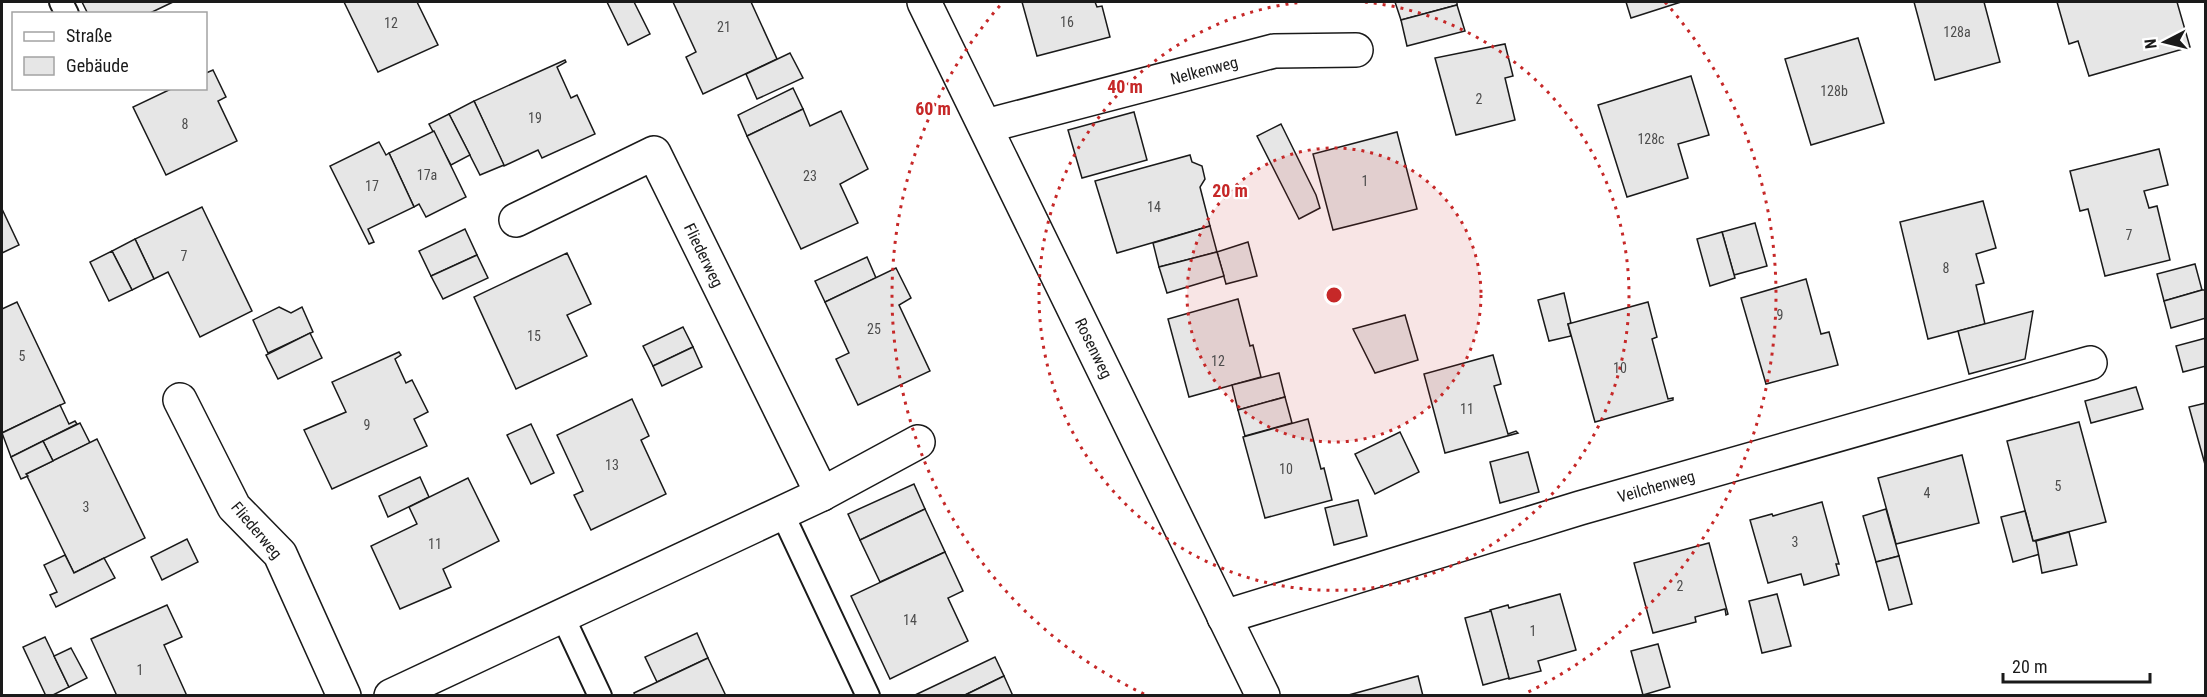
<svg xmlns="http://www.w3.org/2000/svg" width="2207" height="697" font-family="'Roboto Condensed',sans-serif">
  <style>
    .building { fill: #e6e6e6; stroke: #1a1a1a; stroke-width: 1.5 }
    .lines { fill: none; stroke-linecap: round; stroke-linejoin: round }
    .lane-casing { stroke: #1a1a1a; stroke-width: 26 }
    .street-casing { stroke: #1a1a1a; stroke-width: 36 }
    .lane { stroke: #fff; stroke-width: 22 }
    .street { stroke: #fff; stroke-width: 33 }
    .ring { fill: none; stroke: #c62828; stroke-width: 3; stroke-dasharray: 3 6 }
    .labels { text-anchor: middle; stroke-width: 4.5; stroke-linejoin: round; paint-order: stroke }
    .number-label { font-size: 14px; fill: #4d4d4d }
    .street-label { font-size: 16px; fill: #1a1a1a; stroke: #fff }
    .centre { fill: #c62828; stroke: #fff; stroke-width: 3 }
    .ring-label { font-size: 18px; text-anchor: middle; font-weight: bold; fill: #c62828; stroke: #fff; stroke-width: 4.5; stroke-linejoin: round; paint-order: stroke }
  </style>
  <rect width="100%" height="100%" fill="#fff"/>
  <g class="building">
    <path d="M82,2h91l-25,12h-60z"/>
    <path d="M344,2h73l21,43 -60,27z"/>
    <path d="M607,2h27l16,32 -22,11z"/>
    <path d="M673,2h78l26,57 -74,35 -17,-37 10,-5z"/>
    <path d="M1022,2h73l2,5 5,-1 8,31 -73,19z"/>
    <path d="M1395,2h62v3l-56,15z"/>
    <path d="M1626,2h55l-50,16z"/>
    <path d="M1914,2h70l16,60 -65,18z"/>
    <path d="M2057,2h120l13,45 -101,29 -11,-35 -9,3z"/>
    <path d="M1457,5l8,26 -58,15 -6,-26z"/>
    <path d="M1858,38l26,85 -73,22 -26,-86z"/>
    <path d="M1505,44l8,32 -8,2 10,42 -59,15 -21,-77z"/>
    <path d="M790,53l13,25 -46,21 -11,-25z"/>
    <path d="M565,60l1,2 -9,5 14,31 6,-3 18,39 -53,24 -4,-8 -34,16 -30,-65z"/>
    <path d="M213,70l13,27 -8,4 19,40 -71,34 -33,-68 40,-19h33v-15z"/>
    <path d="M1691,76l18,59 -31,9 10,34 -61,19 -29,-92z"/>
    <path d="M793,88l10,21 -56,27 -9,-21z"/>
    <path d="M474,101l30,64 -24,10 -31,-61z"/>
    <path d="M803,109l7,17 31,-15 27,58 -28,15 18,39 -57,26 -54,-113z"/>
    <path d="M1134,112l13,48 -65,18 -14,-48z"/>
    <path d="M449,114l21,41 -19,10 -22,-41z"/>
    <path d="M1281,124l35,71 4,13 -21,11 -42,-83z"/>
    <path d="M434,131l32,66 -40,20 -7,-13 -5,3 -25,-54z"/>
    <path d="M1397,132l20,77 -84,21 -20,-76z"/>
    <path d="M379,142l7,13 3,-2 25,54 -46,22 6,13 -5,2 -39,-78z"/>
    <path d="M2159,149l9,36 -24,6 5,17 8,-2 13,54 -65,16 -17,-67 -8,2 -10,-40z"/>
    <path d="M1190,155l2,7 10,4 3,13 -5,8 10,39 -93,27 -22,-72z"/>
    <path d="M1983,201l13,47 -20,6 8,29 -8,2 9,39 -57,15 -28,-117z"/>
    <path d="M202,207l50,104 -52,26 -32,-65 -14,7 -19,-40z"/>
    <path d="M2,209l17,36 -17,8z"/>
    <path d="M1755,223l12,43 -33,9 -12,-43z"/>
    <path d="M1210,226l7,26 -58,15 -6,-24z"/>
    <path d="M465,229l12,26 -46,21 -12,-25z"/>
    <path d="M1722,232l13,46 -25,8 -13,-47z"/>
    <path d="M135,239l19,40 -22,11 -20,-39z"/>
    <path d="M1248,242l9,34 -31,8 -9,-32z"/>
    <path d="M112,251l20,39 -23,11 -19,-39z"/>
    <path d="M1217,252l7,24 -57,17 -8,-26z"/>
    <path d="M567,253l24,51 -24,11 20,41 -71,33 -42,-92z"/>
    <path d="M477,255l11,23 -45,21 -12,-23z"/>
    <path d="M867,257l9,21 -51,24 -10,-21z"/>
    <path d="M2195,264l7,26 -38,11 -7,-27z"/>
    <path d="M896,268l15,30 -12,7 31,66 -72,34 -22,-46 13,-6 -24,-51z"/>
    <path d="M1806,279l15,55 8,-2 9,33 -72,19 -25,-86z"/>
    <path d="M2202,290h4v28l-35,10 -7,-27z"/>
    <path d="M1564,293l7,30 -3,1 3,12 -22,5 -11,-41z"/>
    <path d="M1238,299l12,47 3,-1 8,32 -72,20 -21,-78z"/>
    <path d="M17,302l48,101 -63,30v-124z"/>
    <path d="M1648,302l9,35 -5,2 16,60 5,-1v2l-78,22 -27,-98z"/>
    <path d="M279,307l12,6 11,-6 11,25 -45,21 -15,-33z"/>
    <path d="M2033,311l-8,48 -56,15 -11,-43z"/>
    <path d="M1405,315l13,45 -43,13 -22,-44z"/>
    <path d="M683,327l10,20 -40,19 -10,-20z"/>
    <path d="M310,333l12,25 -44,21 -12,-24z"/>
    <path d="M2206,338v28l-23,6 -7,-26z"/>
    <path d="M693,347l9,20 -40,19 -9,-20z"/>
    <path d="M399,352l2,3 -6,4 11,24 6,-3 16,32 -14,7 13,27 -95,43 -28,-59 42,-18 -14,-30z"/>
    <path d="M1493,355l8,29 -7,2 14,48 8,-3 2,2 -73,20 -21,-79z"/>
    <path d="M1279,373l6,24 -47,13 -6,-25z"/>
    <path d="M2136,387l7,22 -52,14 -6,-22z"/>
    <path d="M1285,397l7,26 -47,13 -7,-26z"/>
    <path d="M632,399l17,37 -8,4 25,54 -75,36 -17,-35 9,-4 -26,-56z"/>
    <path d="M2206,403v65l-17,-61z"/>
    <path d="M60,405l9,19 6,-3 2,3 -66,33 -9,-24z"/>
    <path d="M1308,419l13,50 3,-1 8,32 -67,18 -22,-81z"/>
    <path d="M2079,422l27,100 -73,19 -26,-100z"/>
    <path d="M80,423l10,20 -37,18 -10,-20z"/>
    <path d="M531,424l23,49 -23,11 -24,-49z"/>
    <path d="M1400,432l19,40 -44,22 -20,-40z"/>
    <path d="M97,439l48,99 -71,35 -48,-99z"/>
    <path d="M43,441l10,20 -27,13 2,2 -7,3 -10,-22z"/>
    <path d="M1528,452l11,40 -39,11 -10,-41z"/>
    <path d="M1962,455l17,68 -83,21 -18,-66z"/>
    <path d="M420,477l9,20 -41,20 -9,-21z"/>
    <path d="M468,478l31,63 -56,28 8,18 -51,22 -29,-63 46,-22 -8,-17z"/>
    <path d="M914,484l11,25 -65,31 -12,-26z"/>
    <path d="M1358,500l9,36 -33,9 -9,-37z"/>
    <path d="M1822,502l17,62h-3l3,11 -35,10 -3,-11 -33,9 -18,-63 22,-6 1,2z"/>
    <path d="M925,509l20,43 -65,30 -20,-42z"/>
    <path d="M1886,509l13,47 -23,6 -13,-46z"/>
    <path d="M2025,511l8,30h3l4,13 -27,8 -12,-45z"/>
    <path d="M2069,532l8,33 -35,8 -6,-32z"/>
    <path d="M187,539l11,23 -36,18 -11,-23z"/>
    <path d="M1709,543l19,71 -2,1 -1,-6 -30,8 1,5 -43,11 -19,-70z"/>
    <path d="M945,552l18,39 -15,7 20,43 -78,38 -39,-83z"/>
    <path d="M65,555l9,18 30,-15 11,20 -59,29 -6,-12 7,-3 -13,-27z"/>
    <path d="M1899,556l13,48 -23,6 -13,-48z"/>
    <path d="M1560,594l16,56 -38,11 3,10 -32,8 -19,-69 18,-5 1,3z"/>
    <path d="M1777,594l14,52 -29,7 -13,-52z"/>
    <path d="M167,605l15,32 -18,8 23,51h-70l-26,-57z"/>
    <path d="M1491,611l18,67 -26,7 -18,-67z"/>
    <path d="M697,633l11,25 -51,24 -12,-25z"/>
    <path d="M45,637l24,50 -18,9h-5l-23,-49z"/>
    <path d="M1658,644l12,43 -27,8 -12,-44z"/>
    <path d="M71,648l16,30 -18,9 -15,-31z"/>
    <path d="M995,657l9,19 -41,20h-50z"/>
    <path d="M708,658l18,38h-91l-1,-3z"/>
    <path d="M1004,676l9,20h-50z"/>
    <path d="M1418,676l5,20h-78z"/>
  </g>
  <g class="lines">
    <defs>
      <g id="lane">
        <path d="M61,2l6,12"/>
        <path d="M782,513l86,183"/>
        <path d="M562,615l38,81"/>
      </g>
      <g id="street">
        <path d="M924,2l339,694"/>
        <path d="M986,126l288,-75 82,-1"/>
        <path d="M516,220l138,-67 168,341"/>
        <path d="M180,400l54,107 46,47 64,142"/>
        <path d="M1224,617l356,-109 510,-145"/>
        <path d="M391,696l431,-202 96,-52"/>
      </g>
    </defs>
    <use href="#lane" class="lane-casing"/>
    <use href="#street" class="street-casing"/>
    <use href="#lane" class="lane"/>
    <use href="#street" class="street"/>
  </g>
  <circle cx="1334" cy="295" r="147" fill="#c62828" fill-opacity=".12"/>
  <g class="ring">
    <circle cx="1334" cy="295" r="147"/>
    <path d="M1365 2A295 295 0 1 1 1303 2"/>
    <path d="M1144 694A442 442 0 0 1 1003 2M1665 2A442 442 0 0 1 1524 694"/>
  </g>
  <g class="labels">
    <g class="number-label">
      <text x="1067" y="27">16</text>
      <text x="391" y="28">12</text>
      <text x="724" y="32">21</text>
      <text x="1957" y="37">128a</text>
      <text x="1834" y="96">128b</text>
      <text x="1479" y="104">2</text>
      <text x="535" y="123">19</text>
      <text x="185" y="129">8</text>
      <text x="1651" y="144">128c</text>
      <text x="427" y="180">17a</text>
      <text x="810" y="181">23</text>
      <text x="1365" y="186">1</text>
      <text x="372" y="191">17</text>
      <text x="1154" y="212">14</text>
      <text x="2129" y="240">7</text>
      <text x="184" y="261">7</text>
      <text x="1946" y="273">8</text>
      <text x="1780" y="320">9</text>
      <text x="874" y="334">25</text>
      <text x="534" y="341">15</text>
      <text x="22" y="361">5</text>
      <text x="1218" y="366">12</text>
      <text x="1620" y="373">10</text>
      <text x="1467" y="414">11</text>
      <text x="367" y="430">9</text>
      <text x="612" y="470">13</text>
      <text x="1286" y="474">10</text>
      <text x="2058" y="491">5</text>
      <text x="1927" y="498">4</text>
      <text x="86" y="512">3</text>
      <text x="1795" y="547">3</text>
      <text x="435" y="549">11</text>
      <text x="1680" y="591">2</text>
      <text x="910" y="625">14</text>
      <text x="1533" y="636">1</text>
      <text x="140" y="675">1</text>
    </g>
    <g class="street-label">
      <text transform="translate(1204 70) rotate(-15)" y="6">Nelkenweg</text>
      <text transform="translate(704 255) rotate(64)" y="6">Fliederweg</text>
      <text transform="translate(1094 348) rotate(64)" y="6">Rosenweg</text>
      <text transform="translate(1656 486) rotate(-16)" y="6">Veilchenweg</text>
      <text transform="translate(257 530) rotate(50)" y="6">Fliederweg</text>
    </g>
  </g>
  <circle cx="1334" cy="295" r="9" class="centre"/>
  <g class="ring-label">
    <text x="1125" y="93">40 m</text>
    <text x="933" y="115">60 m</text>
    <text x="1230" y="197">20 m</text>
  </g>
  <rect width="2207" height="697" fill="none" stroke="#1a1a1a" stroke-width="6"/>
  <rect x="12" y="12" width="195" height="78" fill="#ffffff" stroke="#a3a3a3" stroke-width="1.5"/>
  <rect x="24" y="32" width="30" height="9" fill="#ffffff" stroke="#a3a3a3" stroke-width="1.5"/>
  <text x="66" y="42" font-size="18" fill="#1a1a1a">Straße</text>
  <rect x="24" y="57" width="30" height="18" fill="#e6e6e6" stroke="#a3a3a3" stroke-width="1.5"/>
  <text x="66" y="72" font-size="18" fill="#1a1a1a">Gebäude</text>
  <g transform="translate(2165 42) rotate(263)" stroke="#ffffff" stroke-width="4.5" paint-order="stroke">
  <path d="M0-4.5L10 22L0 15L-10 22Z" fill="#1a1a1a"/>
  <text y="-9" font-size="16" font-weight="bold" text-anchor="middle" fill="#1a1a1a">N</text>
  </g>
  <path d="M2003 673v9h147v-9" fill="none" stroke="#1a1a1a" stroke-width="3"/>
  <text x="2012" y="673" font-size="18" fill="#1a1a1a" stroke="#ffffff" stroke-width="4.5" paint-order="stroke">20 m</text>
</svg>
